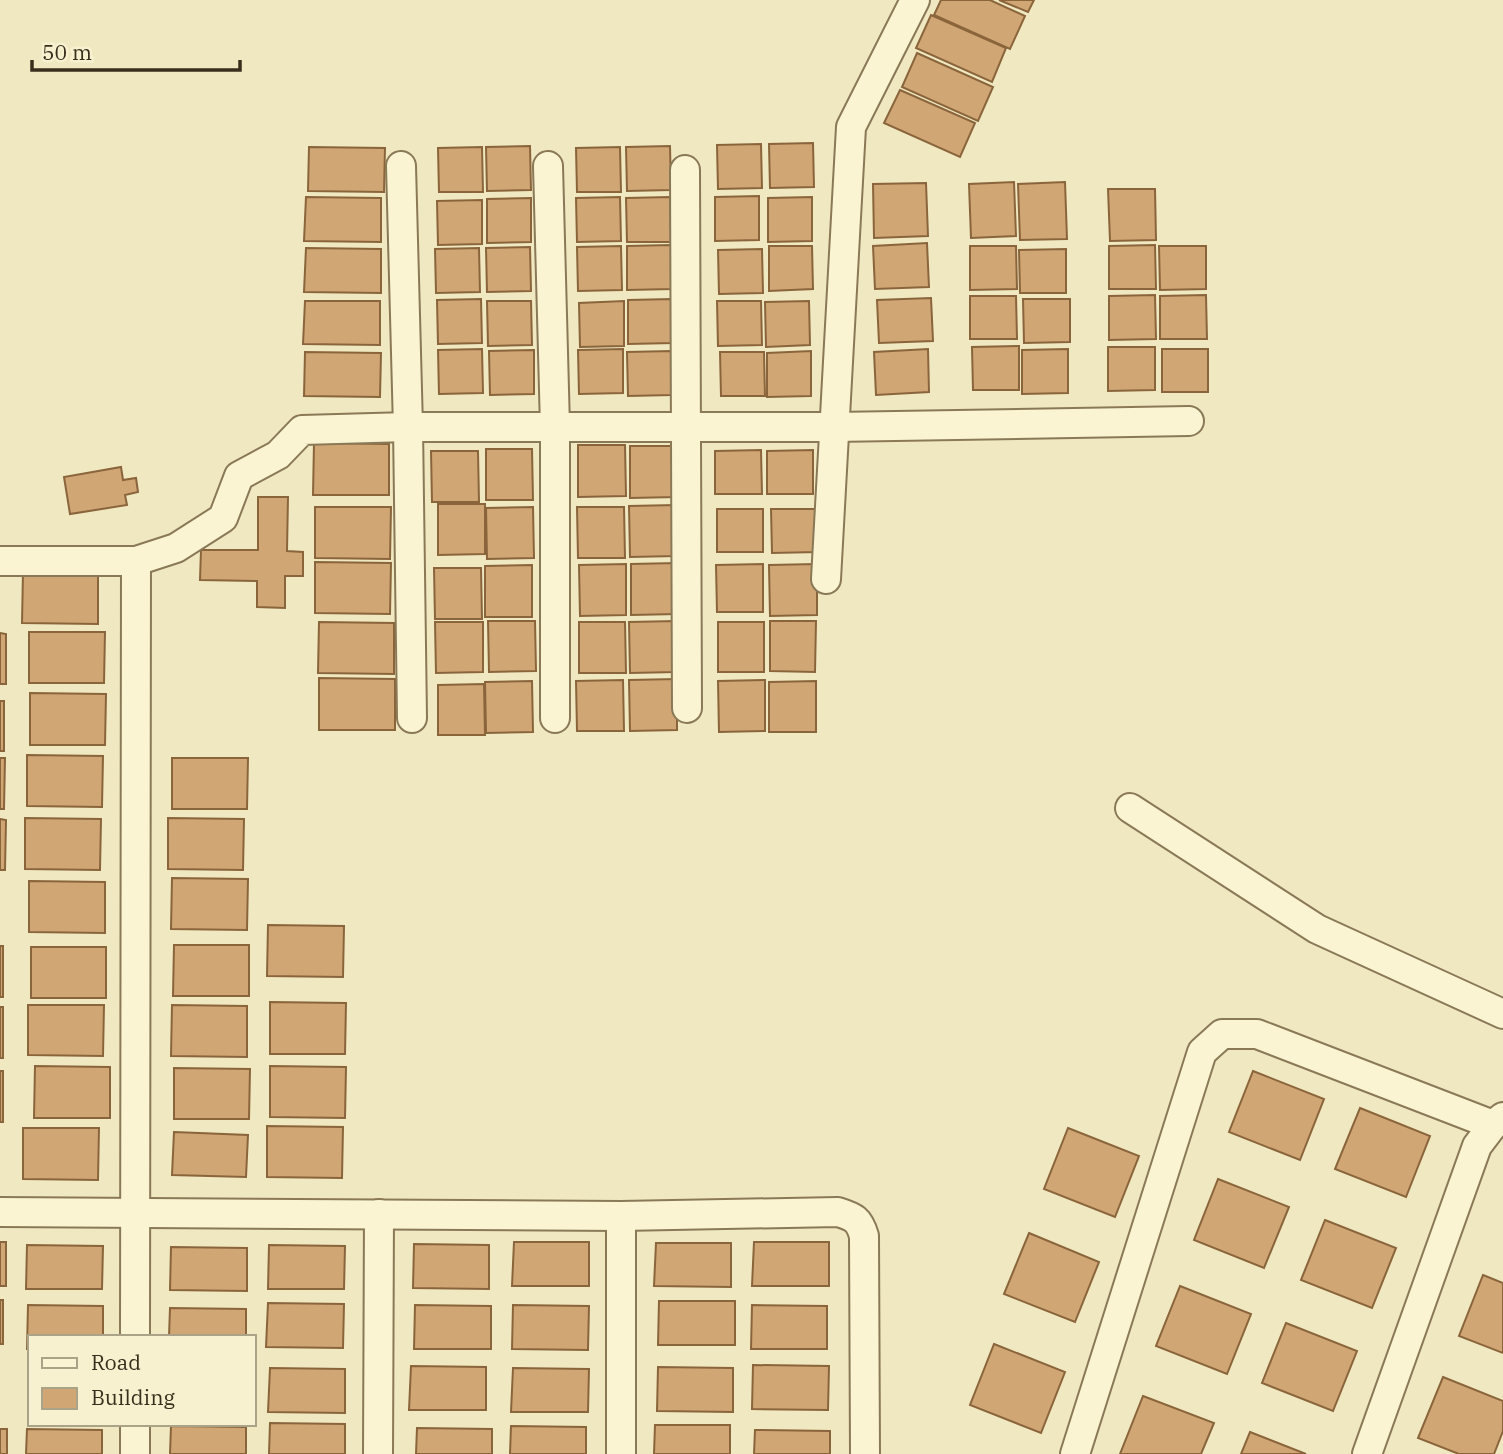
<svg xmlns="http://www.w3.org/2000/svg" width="1503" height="1454" font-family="'IBM Plex Serif',serif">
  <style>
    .building { fill: #d0a674; stroke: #8a653c; stroke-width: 2 }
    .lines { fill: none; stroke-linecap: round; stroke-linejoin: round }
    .minor-casing { stroke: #8a7957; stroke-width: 32 }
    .minor { stroke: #faf4d3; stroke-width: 28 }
  </style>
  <rect width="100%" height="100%" fill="#f0e8c0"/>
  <g class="building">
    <path d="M941,0h49l35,16 -15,33 -76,-34z"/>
    <path d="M999,0h35l-6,12z"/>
    <path d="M931,15l75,33 -14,34 -76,-34z"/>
    <path d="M917,53l76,34 -15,34 -76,-34z"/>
    <path d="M900,90l75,33 -15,34 -76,-34z"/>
    <path d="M813,143l1,44 -44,1 -1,-44z"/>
    <path d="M761,144l1,44 -44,1 -1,-44z"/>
    <path d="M530,146l1,44 -44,1 -1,-44z"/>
    <path d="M670,146l1,44 -44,1 -1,-44z"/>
    <path d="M309,147l76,1 -1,44 -76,-1z"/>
    <path d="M482,147l1,45h-44l-1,-44z"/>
    <path d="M620,147l1,45h-44l-1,-44z"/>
    <path d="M1014,182l2,54 -45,2 -2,-54z"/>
    <path d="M1065,182l2,57 -47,1 -2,-56z"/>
    <path d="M926,183l2,53 -54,2 -1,-54z"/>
    <path d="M1108,189h47l1,51 -46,1z"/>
    <path d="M759,196v44l-44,1v-44z"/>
    <path d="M306,197l75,1v44l-77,-1z"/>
    <path d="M620,197l1,44 -44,1 -1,-44z"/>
    <path d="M670,197l1,45h-44l-1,-44z"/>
    <path d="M812,197v44l-44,1v-44z"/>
    <path d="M531,198v44l-44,1v-44z"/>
    <path d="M482,200v44l-44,1 -1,-44z"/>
    <path d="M927,243l2,44 -54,2 -2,-43z"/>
    <path d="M671,245l1,44 -45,1v-44z"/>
    <path d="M1155,245l1,44h-47v-43z"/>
    <path d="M621,246l1,44 -44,1 -1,-44z"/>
    <path d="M769,246h43l1,43 -44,2z"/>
    <path d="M970,246h46l1,43 -47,1z"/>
    <path d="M1159,246h47v43l-46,1z"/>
    <path d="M530,247l1,44 -44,1 -1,-44z"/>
    <path d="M306,248l75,1v44l-77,-1z"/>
    <path d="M479,248l1,44 -44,1 -1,-44z"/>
    <path d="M762,249l1,44 -44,1 -1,-44z"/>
    <path d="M1066,249v44h-46l-1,-43z"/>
    <path d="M1155,295l1,44 -47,1v-44z"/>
    <path d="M1206,295l1,44h-47v-43z"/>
    <path d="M970,296h46l1,43h-47z"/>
    <path d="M931,298l2,43 -54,2 -2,-43z"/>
    <path d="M481,299l1,44 -44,1 -1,-44z"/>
    <path d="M672,299l1,44 -45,1v-44z"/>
    <path d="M1023,299h47v43l-46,1z"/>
    <path d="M305,301h75v44l-77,-1z"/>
    <path d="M487,301h44l1,44 -44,1z"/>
    <path d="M624,301v45l-44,1 -1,-44z"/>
    <path d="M717,301h44l1,44 -44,1z"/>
    <path d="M809,301l1,44 -44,2 -1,-45z"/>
    <path d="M1019,346v44h-46l-1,-43z"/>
    <path d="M1108,347h47v43l-47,1z"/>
    <path d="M482,349l1,44 -44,1 -1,-44z"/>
    <path d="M623,349v44l-44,1 -1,-44z"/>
    <path d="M928,349l1,43 -53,3 -2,-43z"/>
    <path d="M1068,349v44l-46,1v-44z"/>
    <rect x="1162" y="349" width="46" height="43"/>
    <path d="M534,350v44l-44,1 -1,-44z"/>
    <path d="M671,351l1,44 -44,1 -1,-44z"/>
    <path d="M811,351v45l-44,1v-44z"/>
    <path d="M305,352l76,1 -1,44 -76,-1z"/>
    <path d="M720,352h44l1,44h-44z"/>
    <path d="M314,443l75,1v51h-76z"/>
    <path d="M578,445h47l1,51 -48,1z"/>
    <path d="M630,446h46l1,51 -47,1z"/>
    <path d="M486,449h46l1,51h-47z"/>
    <path d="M761,450l1,44h-47v-43z"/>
    <path d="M813,450v44h-46v-43z"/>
    <path d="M431,451h47l1,51h-47z"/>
    <path d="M121,467l2,13 13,-2 2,14 -13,3 2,10 -57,9 -6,-37z"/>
    <path d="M258,497h30l-1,54 16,1v24h-18v32l-28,-1v-26l-57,-1 1,-30h57z"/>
    <path d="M438,504h47v50l-47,1z"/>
    <path d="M676,505v51l-46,1 -1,-51z"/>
    <path d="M315,507h76l-1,52 -75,-1z"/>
    <path d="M533,507l1,51 -47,1 -1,-51z"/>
    <path d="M577,507h47l1,51h-47z"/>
    <rect x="717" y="509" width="46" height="43"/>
    <path d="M771,509h46l1,43 -46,1z"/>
    <path d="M315,562l76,1 -1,51 -75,-1z"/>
    <path d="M677,563l1,51 -47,1v-51z"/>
    <path d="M626,564v51l-46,1 -1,-51z"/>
    <path d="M763,564v48h-46l-1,-47z"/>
    <path d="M817,564v51l-47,1 -1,-51z"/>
    <path d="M532,565v52h-47v-51z"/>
    <path d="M434,568h47l1,51h-47z"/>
    <path d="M23,572h75v52l-76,-1z"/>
    <path d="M488,621h47l1,50 -47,1z"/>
    <path d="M676,621v51l-46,1 -1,-51z"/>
    <path d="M770,621h46l-1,51 -45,-1z"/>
    <path d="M319,622l75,1v51l-76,-1z"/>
    <path d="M435,622h48v50l-47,1z"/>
    <path d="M579,622h46l1,51h-47z"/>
    <rect x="718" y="622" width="46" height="50"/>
    <path d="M29,632h76l-1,51h-75z"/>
    <path d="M0,633l6,1v50h-6z"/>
    <path d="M319,678l76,1v51h-76z"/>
    <path d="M677,679v51l-47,1 -1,-51z"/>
    <path d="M623,680l1,51h-47l-1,-50z"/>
    <path d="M765,680v51l-46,1 -1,-51z"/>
    <path d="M532,681l1,51 -47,1 -1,-51z"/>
    <path d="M816,681v51h-47v-50z"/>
    <path d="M484,684l1,51h-47v-50z"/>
    <path d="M30,693l76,1 -1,51h-75z"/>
    <rect x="0" y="701" width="4" height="50"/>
    <path d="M27,755l76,1 -1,51 -75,-1z"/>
    <path d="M0,758h5l-1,51h-4z"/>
    <path d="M172,758h76l-1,51h-75z"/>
    <path d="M25,818l76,1 -1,51 -75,-1z"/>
    <path d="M168,818l76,1 -1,51 -75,-1z"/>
    <path d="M0,819l6,1 -1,50h-5z"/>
    <path d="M172,878l76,1 -1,51 -76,-1z"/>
    <path d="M29,881l76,1v51l-76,-1z"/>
    <path d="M268,925l76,1 -1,51 -76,-1z"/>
    <path d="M174,945h75v51h-76z"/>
    <rect x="0" y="946" width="3" height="51"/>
    <rect x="31" y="947" width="75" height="51"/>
    <path d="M270,1002l76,1 -1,51h-75z"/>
    <path d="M28,1005h76l-1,51 -75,-1z"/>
    <path d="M172,1005l75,1v51l-76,-1z"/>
    <rect x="0" y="1007" width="3" height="51"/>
    <path d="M35,1066l75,1v51h-76z"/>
    <path d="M270,1066l76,1 -1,51 -75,-1z"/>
    <path d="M174,1068l76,1 -1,50h-75z"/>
    <rect x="0" y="1071" width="3" height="51"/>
    <path d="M1253,1071l71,28 -24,61 -71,-28z"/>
    <path d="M1360,1108l70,28 -24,61 -71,-28z"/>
    <path d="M267,1126l76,1 -1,51 -75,-1z"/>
    <path d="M23,1128h76l-1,52 -75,-1z"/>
    <path d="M1068,1128l71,28 -24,61 -71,-28z"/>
    <path d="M174,1132l74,3 -2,42 -74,-2z"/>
    <path d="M1218,1179l71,28 -25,61 -70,-28z"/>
    <path d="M1325,1220l71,28 -24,60 -71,-28z"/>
    <path d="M1029,1233l70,29 -24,60 -71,-28z"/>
    <rect x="0" y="1242" width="6" height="44"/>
    <path d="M514,1242h75v44h-77z"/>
    <path d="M754,1242h75v44h-77z"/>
    <path d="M656,1243h75v44l-77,-1z"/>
    <path d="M414,1244l75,1v44l-76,-1z"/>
    <path d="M27,1245l76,1 -1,43h-76z"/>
    <path d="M269,1245l76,1 -1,43h-76z"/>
    <path d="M171,1247l76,1v43l-77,-1z"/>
    <path d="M1483,1275l20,8v70l-44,-17z"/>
    <path d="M1180,1286l71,28 -24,60 -71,-28z"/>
    <rect x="0" y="1300" width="3" height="44"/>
    <path d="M659,1301h76v44h-77z"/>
    <path d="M268,1303l76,1 -1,44 -77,-1z"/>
    <path d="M28,1305l75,1v31h-73v12h-3z"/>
    <path d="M415,1305l76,1v43h-77z"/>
    <path d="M513,1305l76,1 -1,44 -76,-1z"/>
    <path d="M752,1305l75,1v43h-76z"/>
    <path d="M170,1308l76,1v28h-77z"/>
    <path d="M1286,1323l71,28 -24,60 -71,-28z"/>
    <path d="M994,1344l71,28 -24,61 -71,-28z"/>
    <path d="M753,1365l76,1 -1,44 -76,-1z"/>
    <path d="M411,1366l75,1v43h-77z"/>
    <path d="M658,1367l75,1v44l-76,-1z"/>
    <path d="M270,1368l75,1v44l-77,-1z"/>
    <path d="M513,1368l76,1 -1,43h-77z"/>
    <path d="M1443,1377l60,24v30l-9,23h-35l-41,-16z"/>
    <path d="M1143,1396l71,27 -13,31h-81z"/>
    <path d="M270,1423l75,1v30h-76z"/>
    <path d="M655,1425h75v29h-76z"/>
    <path d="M171,1426l75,1v27h-76z"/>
    <path d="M511,1426l75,1v27h-76z"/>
    <path d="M417,1428l75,1v25h-76z"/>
    <rect x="0" y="1429" width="7" height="25"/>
    <path d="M27,1429l75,1v24h-76z"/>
    <path d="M755,1430l75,1v23h-76z"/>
    <path d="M1250,1432l56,22h-65z"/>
  </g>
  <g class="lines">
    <defs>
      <g id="minor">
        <path d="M401,166l7,261 4,291"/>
        <path d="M548,166l7,261v291"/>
        <path d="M685,170l2,538"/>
        <path d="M0,561h136l40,-13 47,-30 16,-42 39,-21 24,-25 106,-3h426l355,-6"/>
        <path d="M826,579l25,-452 64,-127"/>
        <path d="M1130,808l187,121 186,85"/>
        <path d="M0,1212l621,4 217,-4c16,5 21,7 26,24l1,218"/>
        <path d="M135,1337l1,-776"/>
        <path d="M135,1424v30"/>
        <path d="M378,1454l1,-240"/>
        <path d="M621,1454v-238"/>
        <path d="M1075,1454l127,-402 20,-18h35l236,91"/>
        <path d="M1367,1454l110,-308 16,-21 10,-8"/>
      </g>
    </defs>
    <use href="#minor" class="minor-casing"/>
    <use href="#minor" class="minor"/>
  </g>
  <rect x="28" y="1335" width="228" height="91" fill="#f7f1d0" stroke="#aba388" stroke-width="2"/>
  <rect x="42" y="1358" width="35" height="10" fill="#faf4d3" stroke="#aba388" stroke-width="2"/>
  <text x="91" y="1370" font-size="21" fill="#392e1c">Road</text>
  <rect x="42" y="1388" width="35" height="21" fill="#d0a674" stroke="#aba388" stroke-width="2"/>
  <text x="91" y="1405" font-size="21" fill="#392e1c">Building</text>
  <path d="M32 60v10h208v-10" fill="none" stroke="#392e1c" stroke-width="3.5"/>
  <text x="42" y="60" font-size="21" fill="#392e1c" stroke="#f7f1d0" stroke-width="5" paint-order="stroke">50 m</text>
</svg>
